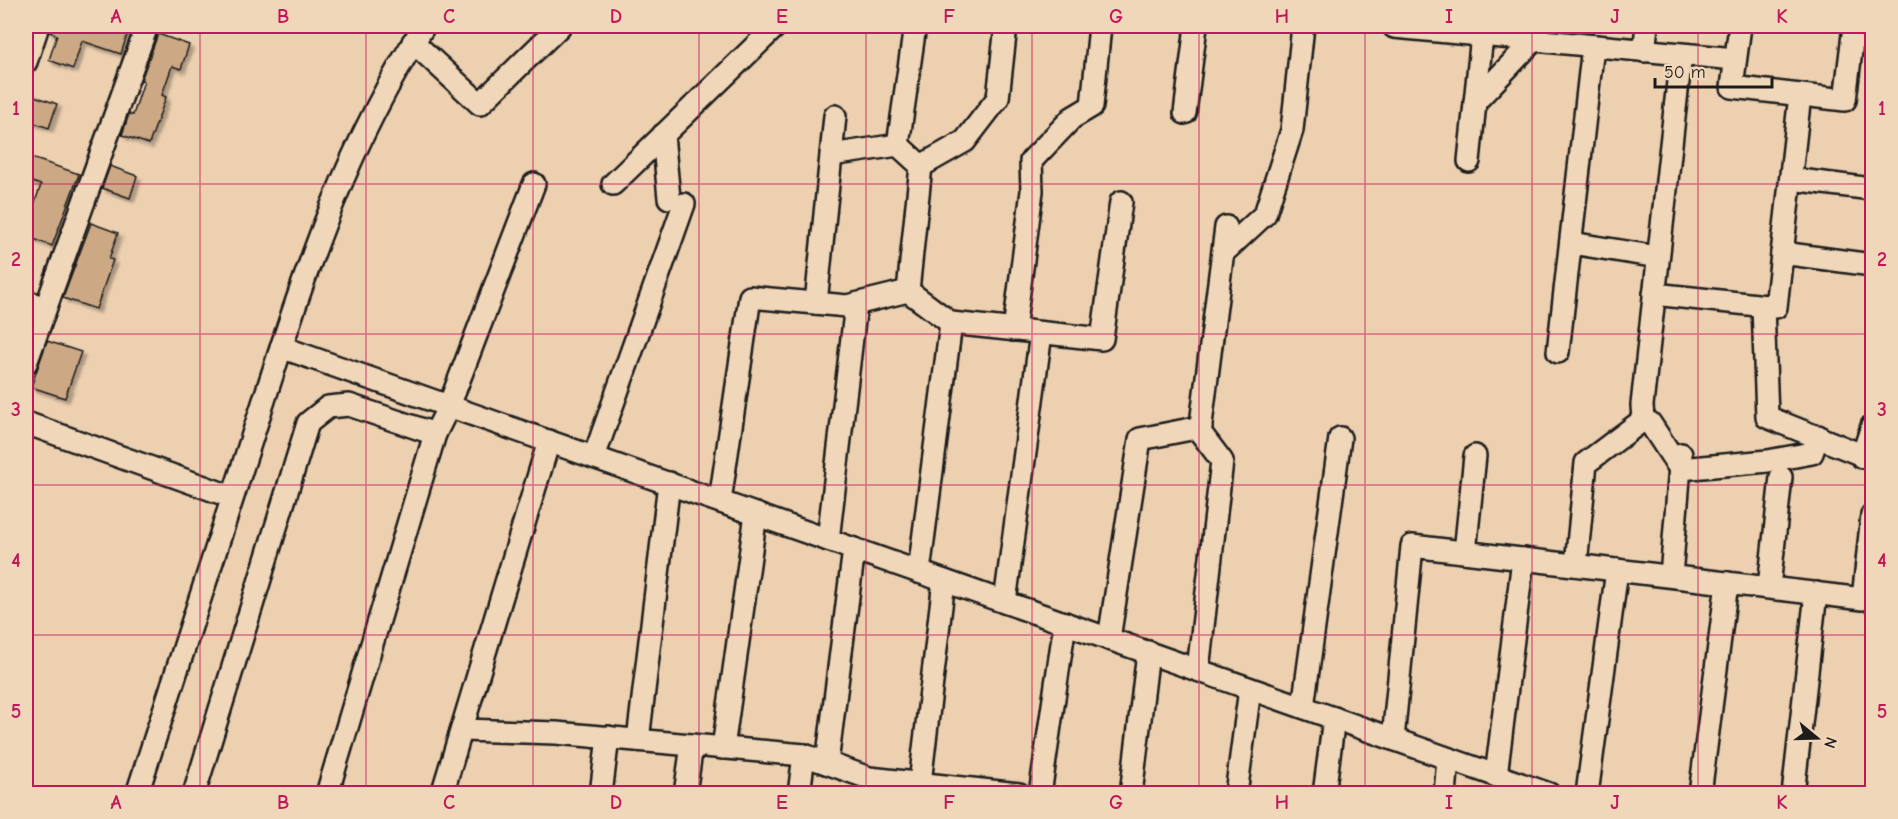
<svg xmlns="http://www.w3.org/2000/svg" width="1898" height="819" font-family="'Comic Neue',sans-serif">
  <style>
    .building { fill: #cda884; stroke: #1c1c1c; stroke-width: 1.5; filter: url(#shadow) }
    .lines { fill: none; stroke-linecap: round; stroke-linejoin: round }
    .minor-casing { stroke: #1c1c1c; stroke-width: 26 }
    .minor { stroke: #f1d7b9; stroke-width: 21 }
    .grid { fill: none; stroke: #c2185b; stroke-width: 1.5; stroke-opacity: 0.55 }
    .neatline { fill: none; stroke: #c2185b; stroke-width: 2 }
    .grid-label { font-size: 20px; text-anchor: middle; font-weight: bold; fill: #c2185b }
  </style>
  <defs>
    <filter id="shadow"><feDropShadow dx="4" dy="4" stdDeviation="1.5" flood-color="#0004"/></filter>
  </defs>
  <rect width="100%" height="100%" fill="#edd0b0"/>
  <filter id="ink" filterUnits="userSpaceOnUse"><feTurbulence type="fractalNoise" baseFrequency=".0167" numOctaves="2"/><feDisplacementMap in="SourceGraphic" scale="12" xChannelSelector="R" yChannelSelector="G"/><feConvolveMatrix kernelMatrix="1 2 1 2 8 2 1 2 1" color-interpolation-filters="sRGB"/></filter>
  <g filter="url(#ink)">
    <g class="building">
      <path d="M50,26h80l-9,28 -39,-13 -9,28 -24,-9 8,-25 -8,-3z"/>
      <path d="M158,34l31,11 -8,24 -9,-3 -10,29 4,2 -17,47 -27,-9 7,-21 4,1 11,-34 -3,-1z"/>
      <path d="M26,93l31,11 -8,24 -23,-8z"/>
      <path d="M26,156l53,18 -27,72 -26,-10v-22l4,2 11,-31 -15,-5z"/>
      <path d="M110,166l27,10 -7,22 -28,-10z"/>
      <path d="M91,223l27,10 -9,26 4,1 -17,49 -33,-11z"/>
      <path d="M47,341l34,11 -16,46 -34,-11z"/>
    </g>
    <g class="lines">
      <defs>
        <g id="minor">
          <path d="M1740,26l-8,61 113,13 9,-74"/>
          <path d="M1394,27l341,32"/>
          <path d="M413,42l67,62 80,-78"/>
          <path d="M1644,51l3,-25"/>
          <path d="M26,62l12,-36"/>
          <path d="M1475,102l59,-62 2,-14"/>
          <path d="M1185,113l11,-87"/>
          <path d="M663,135l6,63"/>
          <path d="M898,145l23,21 44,-25 33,-43 8,-72"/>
          <path d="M898,145l17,-119"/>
          <path d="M831,155l67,-10"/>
          <path d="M1469,161l13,-126"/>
          <path d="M1791,179l81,10"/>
          <path d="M613,184l163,-158"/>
          <path d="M1571,243l87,14"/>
          <path d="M1223,253l42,-39 27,-84 11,-104"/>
          <path d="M1782,253l90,12"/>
          <path d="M908,291l13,-125"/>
          <path d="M1654,294l122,13 24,-212"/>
          <path d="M26,301l19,7"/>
          <path d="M816,303l19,-187"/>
          <path d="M1763,306l4,111 105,42"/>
          <path d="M1014,330l18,-139 -1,-30 41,-43 20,-12 8,-80"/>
          <path d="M281,347l1268,447"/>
          <path d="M1558,352l35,-306"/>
          <path d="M26,363l121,-337"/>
          <path d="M1643,420l-1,-15 39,-350"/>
          <path d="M1643,420l7,3 30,46 88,-8 44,-8 6,-17"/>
          <path d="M26,423l206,74"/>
          <path d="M594,457l90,-253"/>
          <path d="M1862,457l10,-31"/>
          <path d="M720,501l30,-204 97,9 61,-15 43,32 151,16 19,-137"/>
          <path d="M828,540l28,-236"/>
          <path d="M1465,552l10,-96"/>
          <path d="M1576,565l10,-102 57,-43"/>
          <path d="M919,572l32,-249"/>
          <path d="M1671,576l10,-122"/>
          <path d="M1769,587l12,-110"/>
          <path d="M1005,602l36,-269"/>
          <path d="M1109,639l31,-200 61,-12"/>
          <path d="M1198,670l24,-209 -22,-29 26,-205"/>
          <path d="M1303,707l37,-269"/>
          <path d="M462,730l94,3 248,22 65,23 150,16"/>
          <path d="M1393,739l19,-193 451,53 9,-84"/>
          <path d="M638,740l31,-257"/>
          <path d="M723,748l33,-234"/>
          <path d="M827,763l27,-214"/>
          <path d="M1496,776l27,-217"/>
          <path d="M920,783l24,-202"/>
          <path d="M137,794c40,-125 80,-249 120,-372 46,-142 85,-270 167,-396"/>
          <path d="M194,794l114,-371 20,-16 21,-2 86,29"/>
          <path d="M327,794l108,-360 14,-28 85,-222"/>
          <path d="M442,794l107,-353"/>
          <path d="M601,794l7,-57"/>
          <path d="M685,794l7,-49"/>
          <path d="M799,794l5,-39"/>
          <path d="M1040,794l25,-171"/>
          <path d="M1131,794l17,-142"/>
          <path d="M1236,794l14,-105"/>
          <path d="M1324,794l10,-76"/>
          <path d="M1445,794l3,-35"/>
          <path d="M1587,794l30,-224"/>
          <path d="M1700,794l27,-211"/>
          <path d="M1793,794l23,-201"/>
        </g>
      </defs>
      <use href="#minor" class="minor-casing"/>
      <use href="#minor" class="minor"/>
    </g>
  </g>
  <path class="grid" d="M200,26v768M366,26v768M533,26v768M699,26v768M866,26v768M1032,26v768M1199,26v768M1365,26v768M1532,26v768M1698,26v768M26,184h1846M26,334h1846M26,485h1846M26,635h1846"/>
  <rect width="1898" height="819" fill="none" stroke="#f1d7b9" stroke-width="66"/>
  <g transform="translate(1817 738) rotate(109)" stroke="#f1d7b9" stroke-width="4.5" paint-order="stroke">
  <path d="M0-4.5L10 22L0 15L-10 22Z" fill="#1c1c1c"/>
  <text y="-9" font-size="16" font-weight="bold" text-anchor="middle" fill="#1c1c1c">N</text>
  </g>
  <path d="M1655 78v9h117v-9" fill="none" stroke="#1c1c1c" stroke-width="3"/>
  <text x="1664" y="78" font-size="18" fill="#1c1c1c" stroke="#f1d7b9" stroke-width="4.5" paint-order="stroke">50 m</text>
  <rect x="33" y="33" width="1832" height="753" class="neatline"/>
  <g class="grid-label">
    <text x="116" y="23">A</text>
    <text x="283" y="23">B</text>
    <text x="449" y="23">C</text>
    <text x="616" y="23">D</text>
    <text x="782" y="23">E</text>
    <text x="949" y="23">F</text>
    <text x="1116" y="23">G</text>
    <text x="1282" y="23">H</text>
    <text x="1449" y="23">I</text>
    <text x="1615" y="23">J</text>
    <text x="1782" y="23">K</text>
    <text x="16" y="115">1</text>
    <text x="1882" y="115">1</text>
    <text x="16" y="266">2</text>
    <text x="1882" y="266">2</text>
    <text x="16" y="416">3</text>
    <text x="1882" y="416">3</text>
    <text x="16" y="567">4</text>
    <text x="1882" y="567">4</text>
    <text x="16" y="718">5</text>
    <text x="1882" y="718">5</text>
    <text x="116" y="809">A</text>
    <text x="283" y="809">B</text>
    <text x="449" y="809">C</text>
    <text x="616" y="809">D</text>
    <text x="782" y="809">E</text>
    <text x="949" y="809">F</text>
    <text x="1116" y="809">G</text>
    <text x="1282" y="809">H</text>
    <text x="1449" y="809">I</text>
    <text x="1615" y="809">J</text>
    <text x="1782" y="809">K</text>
  </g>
</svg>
